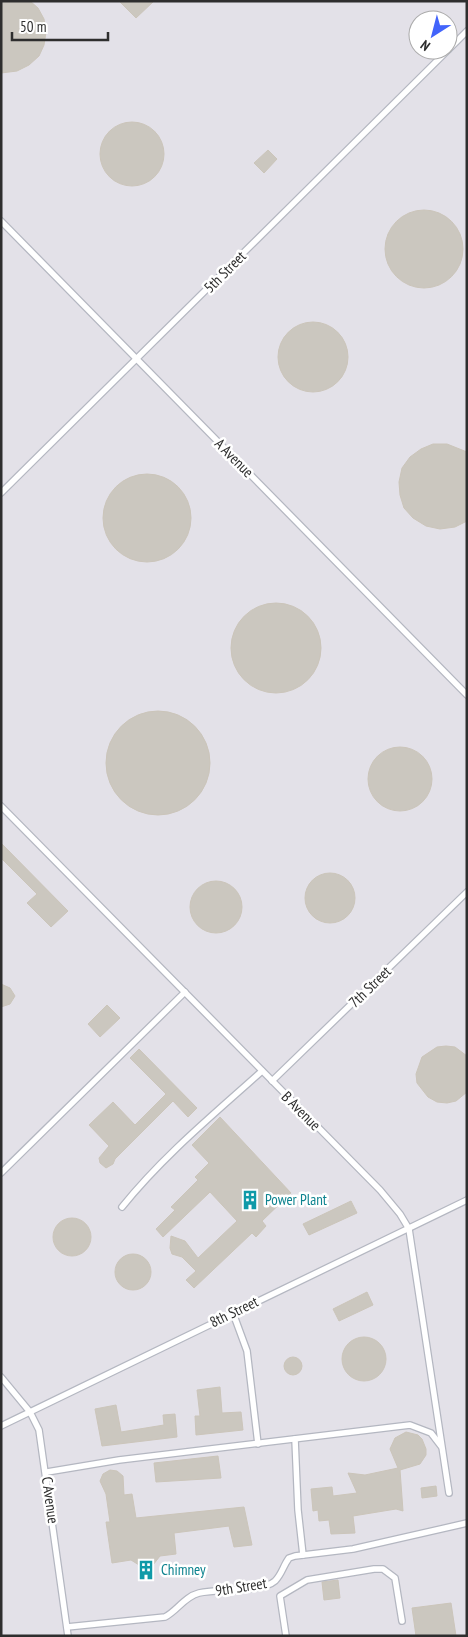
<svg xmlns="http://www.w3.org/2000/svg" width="468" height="1637" font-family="'PT Sans Narrow',sans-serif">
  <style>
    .industrial { fill: #e3e1e8; fill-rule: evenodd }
    .building { fill: #cbc7bf; stroke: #cbc5ba }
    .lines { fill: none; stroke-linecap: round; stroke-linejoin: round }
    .service-casing { stroke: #b4b7c1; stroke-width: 8 }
    .service { stroke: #fff; stroke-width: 5.5 }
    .labels { text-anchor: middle; stroke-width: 5; stroke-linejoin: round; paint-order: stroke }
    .street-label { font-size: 15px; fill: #2e2e2e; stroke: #fff }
    .culture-label { font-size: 15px; fill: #0d838f; stroke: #fff; text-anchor: start }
  </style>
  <rect width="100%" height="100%" fill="#efe9e1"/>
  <path class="industrial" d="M1,1h466v1635h-466zM418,20h30v30h-30z"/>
  <g class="building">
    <path d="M1,1h29l8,7 6,11 2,13 -2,13 -5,11 -10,9 -12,6 -16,2z"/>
    <path d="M119,1h35l-18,17z"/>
    <circle cx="132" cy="154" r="32"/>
    <path d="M268,150l9,9 -13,14 -10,-10z"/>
    <circle cx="424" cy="249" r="39"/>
    <circle cx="313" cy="357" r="35"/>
    <path d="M433,444h14l20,8v69l-12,6 -15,2 -14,-3 -13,-8 -9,-10 -4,-13 -1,-13 3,-14 8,-11 11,-8z"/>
    <circle cx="147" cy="518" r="44"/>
    <circle cx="276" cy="648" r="45"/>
    <circle cx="158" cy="763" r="52"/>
    <circle cx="400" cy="779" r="32"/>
    <path d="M1,843l67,68 -17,16 -24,-24 10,-9 -36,-36z"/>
    <circle cx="330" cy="898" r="25"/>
    <circle cx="216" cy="907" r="26"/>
    <path d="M1,984l9,4 5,8 -5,8 -9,3z"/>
    <path d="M107,1005l13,13 -20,19 -12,-13z"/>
    <path d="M446,1046l9,1 12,9v36l-11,9 -9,2 -10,-1 -9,-5 -11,-14 -1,-9 6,-17 15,-10z"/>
    <path d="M139,1049l58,59 -9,9 -15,-16 -58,58 -2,5 -7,4 -6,-5 -1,-5 10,-12 -20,-21 24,-23 22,23 31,-31 -36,-36z"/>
    <path d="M220,1117l71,76 -29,28 4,5 -10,11 -4,-4 -58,55 -8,-8 10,-9 -14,-14 -10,-3 -2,-6 1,-12 14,5 13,17 39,-37 -27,-29 -47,45 -7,-8 19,-19 -4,-3 27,-27 -3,-3 14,-14 -17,-18z"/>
    <path d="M351,1201l6,12 -48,22 -6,-11z"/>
    <circle cx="72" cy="1237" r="19"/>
    <circle cx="133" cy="1272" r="18"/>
    <path d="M367,1292l6,13 -34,16 -6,-12z"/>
    <circle cx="364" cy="1359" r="22"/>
    <circle cx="293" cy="1366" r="9"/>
    <path d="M220,1387l2,26 19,-1 2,18 -47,5 -1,-19h5l-3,-26z"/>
    <path d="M116,1405l5,27 43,-7 -1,-10 12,-1 2,23 -75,9 -7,-37z"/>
    <path d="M406,1432l12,3 4,4 4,10v6l-6,9 -20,6 3,41 -7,-2 -43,7 2,17 -24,1 -2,-14 -10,1 -1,-11 -5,1 -2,-22 21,-2 1,9 24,-3 -9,-20 17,2 33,-7 -8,-19 5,-11z"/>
    <path d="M218,1456l3,22 -65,4 -2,-19z"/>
    <path d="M110,1470l7,1 6,5 1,19 8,-1 4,24 108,-11 8,38 -18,2 -5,-21 -55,7 2,21 -16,2 -7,9 -1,8 -3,3 -7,-1 -3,-10 -8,-5 -19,3 -6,-41h4l-4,-28 -6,-13 3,-7z"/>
    <path d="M436,1486l1,10 -15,2 -1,-10z"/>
    <path d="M338,1580l2,18 -16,2 -2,-18z"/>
    <path d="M451,1603l5,33h-40l-4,-28z"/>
  </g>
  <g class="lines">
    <defs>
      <g id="service">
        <path d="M448,50l19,-19"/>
        <path d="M1,221l466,474"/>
        <path d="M1,493l447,-443"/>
        <path d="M1,806l379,384 20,24 9,15 40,264"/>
        <path d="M272,1081l195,-189"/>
        <path d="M1,1173l184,-181"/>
        <path d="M122,1207c41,-51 91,-92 140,-136"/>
        <path d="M233,1313l14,38 11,93"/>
        <path d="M1,1377l29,35 9,18 29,206"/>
        <path d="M1,1426l466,-226"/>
        <path d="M295,1439l3,71 5,45"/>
        <path d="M47,1472l72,-12 291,-35 21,8 10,13"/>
        <path d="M67,1627l98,-10c13,-7 19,-20 34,-24 19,-5 62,0 76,-12 7,-7 8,-15 14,-23l6,-2 58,-7 114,-26"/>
        <path d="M286,1636l-6,-40 27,-16 67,-11h9l12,9 7,43"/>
      </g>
    </defs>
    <use href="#service" class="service-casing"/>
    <use href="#service" class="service"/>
  </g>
  <defs>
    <symbol id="building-bare" viewBox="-9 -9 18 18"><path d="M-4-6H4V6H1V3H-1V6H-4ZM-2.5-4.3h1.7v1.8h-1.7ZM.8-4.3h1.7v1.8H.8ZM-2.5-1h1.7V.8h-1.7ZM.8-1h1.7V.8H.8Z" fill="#0f9aa8" stroke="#fff" stroke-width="2.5" paint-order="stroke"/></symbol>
  </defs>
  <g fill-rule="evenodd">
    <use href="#building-bare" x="236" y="1186" width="28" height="28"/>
    <use href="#building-bare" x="132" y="1556" width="28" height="28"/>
  </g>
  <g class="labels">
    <g class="street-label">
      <text transform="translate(225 272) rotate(-45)" y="5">5th Street</text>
      <text transform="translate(234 458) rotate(45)" y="5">A Avenue</text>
      <text transform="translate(370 987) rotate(-44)" y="5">7th Street</text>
      <text transform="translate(301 1111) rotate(45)" y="5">B Avenue</text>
      <text transform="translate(234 1312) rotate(-26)" y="5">8th Street</text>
      <text transform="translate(50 1500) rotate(82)" y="5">C Avenue</text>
      <text transform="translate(241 1587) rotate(-9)" y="5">9th Street</text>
    </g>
    <g class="culture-label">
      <text x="265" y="1205">Power Plant</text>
      <text x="161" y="1575">Chimney</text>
    </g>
  </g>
  <rect width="468" height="1637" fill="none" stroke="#2e2e2e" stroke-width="5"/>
  <g transform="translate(433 35) rotate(216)"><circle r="24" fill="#ffffff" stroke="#ababab"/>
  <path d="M0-4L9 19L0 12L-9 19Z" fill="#4264fb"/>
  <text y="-8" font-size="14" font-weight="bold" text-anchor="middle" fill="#2e2e2e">N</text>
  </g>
  <path d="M12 32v8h96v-8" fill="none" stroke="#2e2e2e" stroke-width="2.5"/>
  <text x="20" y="32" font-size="15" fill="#2e2e2e" stroke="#ffffff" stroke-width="4" paint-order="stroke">50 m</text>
</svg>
